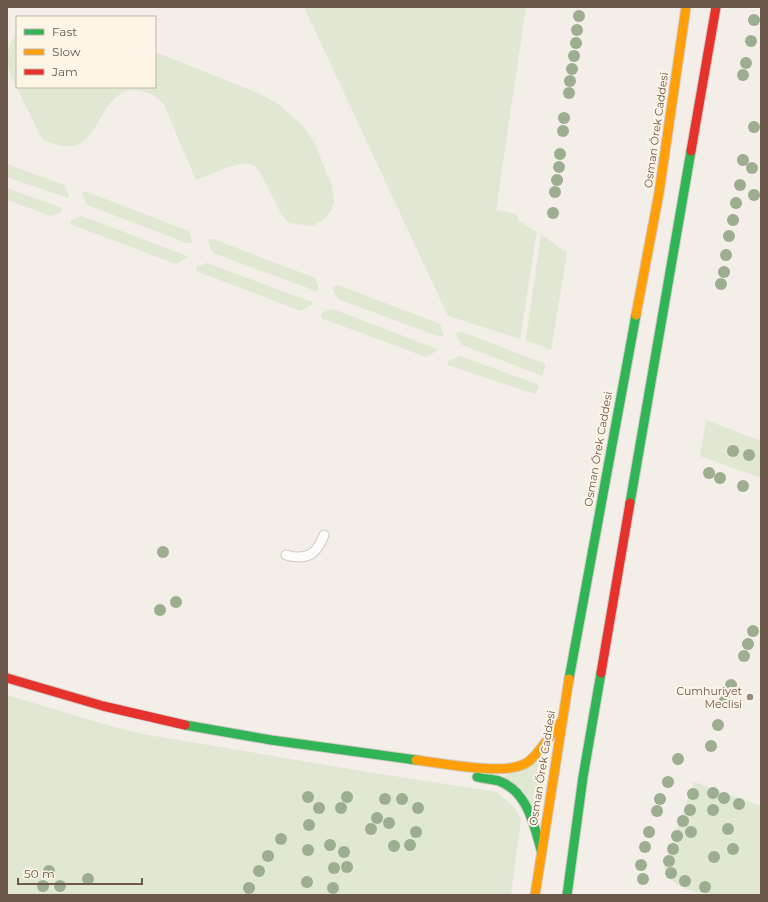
<svg xmlns="http://www.w3.org/2000/svg" width="768" height="902" font-family="Montserrat,sans-serif">
  <style>
    .green { fill: #e0e8d3 }
    .lines { fill: none; stroke-linecap: round; stroke-linejoin: round }
    .lane-casing { stroke: #d2cbc5; stroke-width: 11 }
    .fast-casing { stroke: #d2cac4; stroke-width: 11 }
    .slow-casing { stroke: #d2cac4; stroke-width: 11 }
    .jam-casing { stroke: #d2cac4; stroke-width: 11 }
    .lane { stroke: #fdfcfb; stroke-width: 9 }
    .fast { stroke: #30b455; stroke-width: 9 }
    .slow { stroke: #ff9f0a; stroke-width: 9 }
    .jam { stroke: #e5322d; stroke-width: 9 }
    .tree { fill: #9dad90 }
    .poi-dot { fill: #9b8c82; stroke: #fcf4e7; stroke-width: 1.5 }
    .labels { text-anchor: middle; stroke-width: 4; stroke-linejoin: round; paint-order: stroke }
    .street-label { font-size: 11px; fill: #6c574b; stroke: #fcf4e7 }
    .poi-label { font-size: 11px; fill: #6c574b; stroke: #fcf4e7; text-anchor: end }
  </style>
  <rect width="100%" height="100%" fill="#f3eee7"/>
  <g class="green">
    <path d="M304,7h222l-30,203 20,4 3,7 18,11 -17,107 -72,-23z"/>
    <path d="M17,33v54h138v-35l103,41 19,10 27,24 10,15 18,44 2,17 -3,7 -5,8 -14,8 -23,-3 -7,-8 -21,-41c-3,-4 -6,-9 -11,-10 -12,-3 -42,12 -54,16 -8,-19 -17,-39 -25,-59 -3,-6 -5,-15 -9,-19 -7,-7 -16,-11 -25,-12 -46,-2 -31,81 -95,49l-31,-63c-5,-16 -5,-30 6,-43z"/>
    <path d="M7,164l57,21 5,11 -1,2 -61,-21z"/>
    <path d="M7,188l55,20v4l-11,4 -44,-16z"/>
    <path d="M83,192h4l102,39 4,12h-6l-100,-38 -5,-11z"/>
    <path d="M82,216l105,40 1,1 -12,7 -106,-40 1,-4z"/>
    <path d="M541,234l26,19 -16,97 -25,-10z"/>
    <path d="M209,239h4l102,39 4,12 -3,1 -103,-38 -5,-11z"/>
    <path d="M207,263l105,39 1,2 -12,7 -105,-40v-4z"/>
    <path d="M338,285l102,39 4,12 -4,1 -102,-38 -6,-11 2,-2z"/>
    <path d="M333,309l104,40 1,1 -12,7 -105,-39v-5z"/>
    <path d="M458,332h4l84,32 -4,12 -80,-31 -6,-11z"/>
    <path d="M460,356l77,28 2,3 -4,7 -87,-29v-4z"/>
    <path d="M706,420l55,21v37l-61,-22z"/>
    <path d="M7,695l100,30 36,9 225,38 129,20 18,16 6,11 -10,76h-504z"/>
    <path d="M545,755l-6,57 -35,-36z"/>
    <path d="M694,782l67,24v89c-26,0 -93,6 -97,-31z"/>
  </g>
  <g class="lines">
    <defs>
      <path id="lane" d="M286,555c21,6 31,-1 38,-20"/>
      <g id="fast">
        <path d="M630,503l61,-352"/>
        <path d="M569,679l67,-364"/>
        <path d="M185,725l86,15 145,20"/>
        <path d="M477,777c7,2 15,2 22,4 28,10 35,43 42,69"/>
        <path d="M567,895l16,-118 18,-104"/>
      </g>
      <g id="slow">
        <path d="M636,315l23,-122 27,-186"/>
        <path d="M416,760c26,3 91,17 112,2 10,-7 24,-30 33,-40"/>
        <path d="M535,895l34,-216"/>
      </g>
      <g id="jam">
        <path d="M691,151l25,-144"/>
        <path d="M601,673l29,-170"/>
        <path d="M7,678l96,28 82,19"/>
      </g>
    </defs>
    <use href="#lane" class="lane-casing"/>
    <use href="#fast" class="fast-casing"/>
    <use href="#slow" class="slow-casing"/>
    <use href="#jam" class="jam-casing"/>
    <use href="#lane" class="lane"/>
    <use href="#fast" class="fast"/>
    <use href="#slow" class="slow"/>
    <use href="#jam" class="jam"/>
  </g>
  <g class="tree">
    <circle cx="579" cy="16" r="6"/>
    <circle cx="754" cy="20" r="6"/>
    <circle cx="577" cy="30" r="6"/>
    <circle cx="751" cy="41" r="6"/>
    <circle cx="576" cy="43" r="6"/>
    <circle cx="574" cy="56" r="6"/>
    <circle cx="746" cy="63" r="6"/>
    <circle cx="572" cy="69" r="6"/>
    <circle cx="743" cy="75" r="6"/>
    <circle cx="570" cy="81" r="6"/>
    <circle cx="569" cy="93" r="6"/>
    <circle cx="564" cy="118" r="6"/>
    <circle cx="754" cy="127" r="6"/>
    <circle cx="563" cy="131" r="6"/>
    <circle cx="560" cy="154" r="6"/>
    <circle cx="743" cy="160" r="6"/>
    <circle cx="559" cy="167" r="6"/>
    <circle cx="752" cy="168" r="6"/>
    <circle cx="557" cy="180" r="6"/>
    <circle cx="740" cy="185" r="6"/>
    <circle cx="555" cy="192" r="6"/>
    <circle cx="754" cy="195" r="6"/>
    <circle cx="736" cy="203" r="6"/>
    <circle cx="553" cy="213" r="6"/>
    <circle cx="733" cy="220" r="6"/>
    <circle cx="729" cy="236" r="6"/>
    <circle cx="726" cy="255" r="6"/>
    <circle cx="724" cy="272" r="6"/>
    <circle cx="721" cy="284" r="6"/>
    <circle cx="733" cy="451" r="6"/>
    <circle cx="749" cy="455" r="6"/>
    <circle cx="709" cy="473" r="6"/>
    <circle cx="720" cy="478" r="6"/>
    <circle cx="743" cy="486" r="6"/>
    <circle cx="163" cy="552" r="6"/>
    <circle cx="176" cy="602" r="6"/>
    <circle cx="160" cy="610" r="6"/>
    <circle cx="753" cy="631" r="6"/>
    <circle cx="748" cy="644" r="6"/>
    <circle cx="744" cy="656" r="6"/>
    <circle cx="731" cy="685" r="6"/>
    <circle cx="725" cy="701" r="6"/>
    <circle cx="718" cy="725" r="6"/>
    <circle cx="711" cy="746" r="6"/>
    <circle cx="678" cy="759" r="6"/>
    <circle cx="668" cy="782" r="6"/>
    <circle cx="713" cy="793" r="6"/>
    <circle cx="693" cy="794" r="6"/>
    <circle cx="308" cy="797" r="6"/>
    <circle cx="347" cy="797" r="6"/>
    <circle cx="724" cy="798" r="6"/>
    <circle cx="385" cy="799" r="6"/>
    <circle cx="402" cy="799" r="6"/>
    <circle cx="660" cy="799" r="6"/>
    <circle cx="739" cy="804" r="6"/>
    <circle cx="319" cy="808" r="6"/>
    <circle cx="341" cy="808" r="6"/>
    <circle cx="418" cy="808" r="6"/>
    <circle cx="690" cy="810" r="6"/>
    <circle cx="713" cy="810" r="6"/>
    <circle cx="657" cy="811" r="6"/>
    <circle cx="377" cy="818" r="6"/>
    <circle cx="683" cy="821" r="6"/>
    <circle cx="389" cy="823" r="6"/>
    <circle cx="309" cy="825" r="6"/>
    <circle cx="371" cy="829" r="6"/>
    <circle cx="728" cy="829" r="6"/>
    <circle cx="416" cy="832" r="6"/>
    <circle cx="649" cy="832" r="6"/>
    <circle cx="691" cy="832" r="6"/>
    <circle cx="677" cy="836" r="6"/>
    <circle cx="281" cy="839" r="6"/>
    <circle cx="330" cy="845" r="6"/>
    <circle cx="410" cy="845" r="6"/>
    <circle cx="394" cy="846" r="6"/>
    <circle cx="645" cy="847" r="6"/>
    <circle cx="673" cy="849" r="6"/>
    <circle cx="733" cy="849" r="6"/>
    <circle cx="308" cy="850" r="6"/>
    <circle cx="344" cy="852" r="6"/>
    <circle cx="268" cy="856" r="6"/>
    <circle cx="714" cy="857" r="6"/>
    <circle cx="669" cy="861" r="6"/>
    <circle cx="641" cy="865" r="6"/>
    <circle cx="347" cy="867" r="6"/>
    <circle cx="334" cy="868" r="6"/>
    <circle cx="49" cy="871" r="6"/>
    <circle cx="259" cy="871" r="6"/>
    <circle cx="671" cy="873" r="6"/>
    <circle cx="88" cy="879" r="6"/>
    <circle cx="643" cy="879" r="6"/>
    <circle cx="685" cy="881" r="6"/>
    <circle cx="307" cy="882" r="6"/>
    <circle cx="43" cy="886" r="6"/>
    <circle cx="60" cy="886" r="6"/>
    <circle cx="705" cy="887" r="6"/>
    <circle cx="249" cy="888" r="6"/>
    <circle cx="333" cy="888" r="6"/>
  </g>
  <circle class="poi-dot" cx="750" cy="697" r="4"/>
  <g class="labels">
    <g class="street-label">
      <text transform="translate(656 130) rotate(-82)" y="4">Osman Örek Caddesi</text>
      <text transform="translate(598 449) rotate(-80)" y="4">Osman Örek Caddesi</text>
      <text transform="translate(542 768) rotate(-81)" y="4">Osman Örek Caddesi</text>
    </g>
    <g class="poi-label">
      <text x="742" y="695">Cumhuriyet<tspan x="742" dy="13">Meclisi</tspan></text>
    </g>
  </g>
  <rect width="768" height="902" fill="none" stroke="#6c574b" stroke-width="16"/>
  <rect x="16" y="16" width="140" height="72" fill="#fcf4e7" stroke="#c2b5a9"/>
  <rect x="24" y="29" width="20" height="6" fill="#30b455" stroke="#c2b5a9"/>
  <text x="52" y="36" font-size="12" fill="#6c574b">Fast</text>
  <rect x="24" y="49" width="20" height="6" fill="#ff9f0a" stroke="#c2b5a9"/>
  <text x="52" y="56" font-size="12" fill="#6c574b">Slow</text>
  <rect x="24" y="69" width="20" height="6" fill="#e5322d" stroke="#c2b5a9"/>
  <text x="52" y="76" font-size="12" fill="#6c574b">Jam</text>
  <path d="M18 878v6h124v-6" fill="none" stroke="#6c574b" stroke-width="2"/>
  <text x="24" y="878" font-size="12" fill="#6c574b" stroke="#fcf4e7" stroke-width="3" paint-order="stroke">50 m</text>
</svg>
